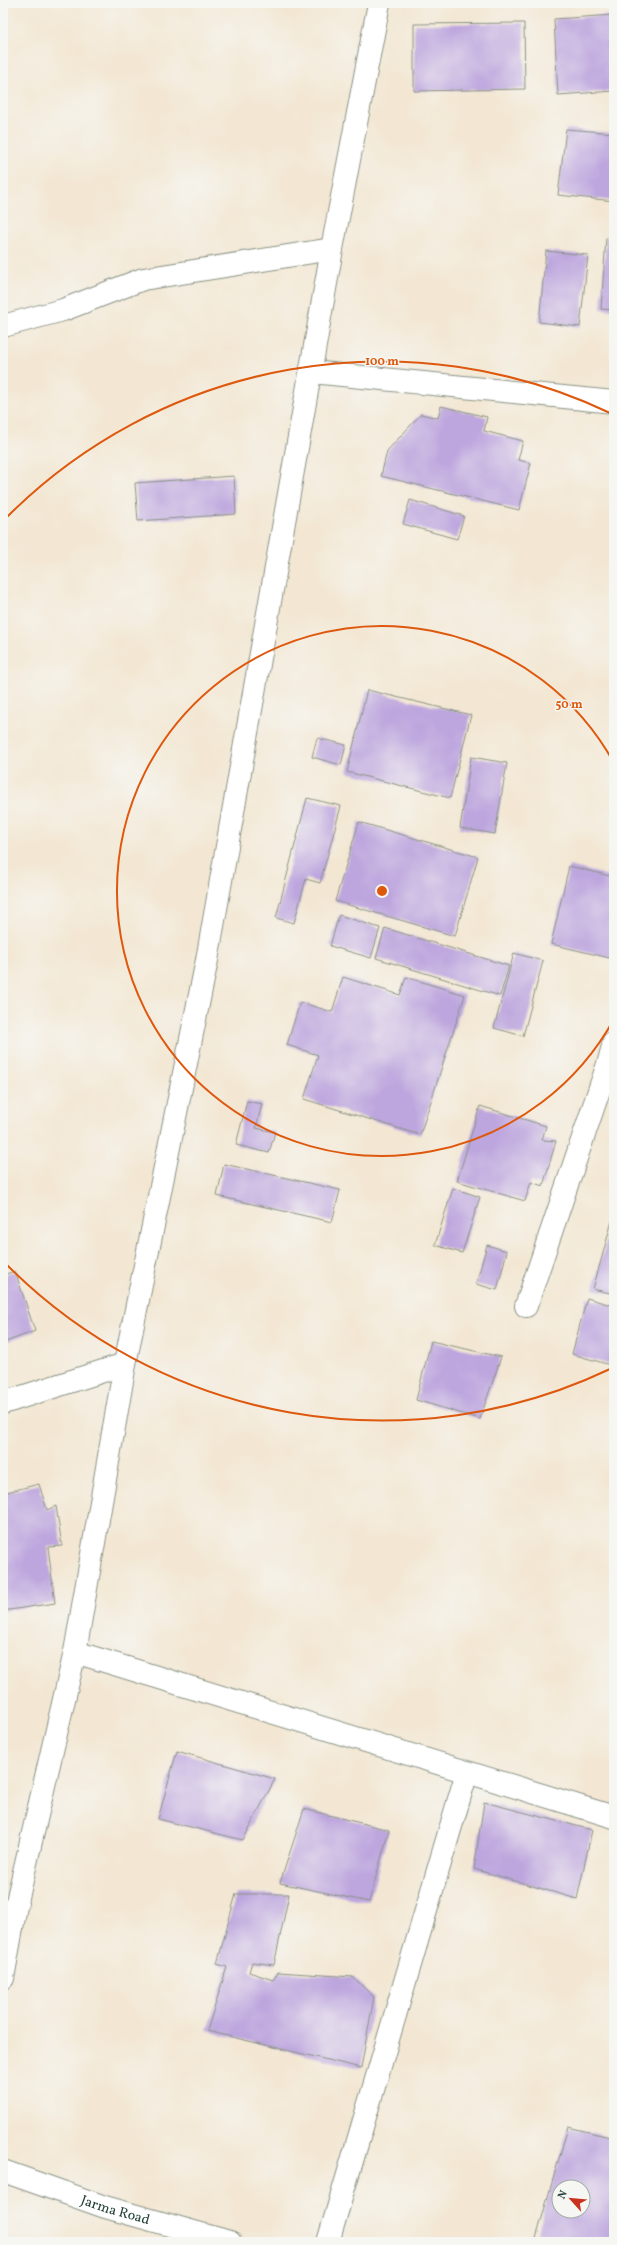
<svg xmlns="http://www.w3.org/2000/svg" width="617" height="2245" font-family="Vollkorn,serif">
  <style>
    .building { fill: #bda6de; fill-rule: evenodd }
    .lines { fill: none; stroke-linecap: round; stroke-linejoin: round }
    .minor-casing { stroke: #899284; stroke-width: 24 }
    .minor { stroke: #fff; stroke-width: 22 }
    .ring { fill: none; stroke: #de580e; stroke-width: 2 }
    .labels { text-anchor: middle; stroke-width: 3; stroke-linejoin: round; paint-order: stroke }
    .street-label { font-size: 14px; fill: #1f3d34; stroke: #f6f6f2 }
    .centre { fill: #de580e; stroke: #f6f6f2; stroke-width: 2 }
    .ring-label { font-size: 12px; text-anchor: middle; font-weight: bold; fill: #de580e; stroke: #f6f6f2; stroke-width: 3; stroke-linejoin: round; paint-order: stroke }
  </style>
  <rect width="100%" height="100%" fill="#f6f6f2"/>
  <filter id="ink" filterUnits="userSpaceOnUse"><feTurbulence type="fractalNoise" baseFrequency=".025" numOctaves="2"/><feDisplacementMap in="SourceGraphic" scale="8" xChannelSelector="R" yChannelSelector="G"/><feConvolveMatrix kernelMatrix="1 2 1 2 8 2 1 2 1" color-interpolation-filters="sRGB"/></filter>
  <filter id="wash" filterUnits="userSpaceOnUse"><feTurbulence type="fractalNoise" baseFrequency=".012" numOctaves="4" result="noise"/><feDisplacementMap in="SourceGraphic" scale="16" xChannelSelector="R" yChannelSelector="G"/><feGaussianBlur stdDeviation="0.9" result="paint"/><feColorMatrix in="noise" values="0 0 0 0 0 0 0 0 0 0 0 0 0 0 0 0 0 1.4 0 .05"/><feComposite in="paint" operator="in"/></filter>
  <g filter="url(#wash)">
    <rect width="100%" height="100%" fill="#f3e7d3"/>
    <g id="blocks">
      <g class="building">
        <path d="M614,15v76l-56,4 -4,-76z"/>
        <path d="M524,23l1,66 -111,2v-67z"/>
        <path d="M566,129l48,4v68l-56,-6z"/>
        <path d="M606,238l8,1v71l-13,-1z"/>
        <path d="M546,251l42,4 -8,72 -41,-5z"/>
        <path d="M441,406l46,11 -3,14 39,10 -5,19 13,3 -12,47 -138,-34 6,-25 34,-37 17,4z"/>
        <path d="M234,476l2,38 -98,7 -3,-38z"/>
        <path d="M410,500l54,16 -7,23 -54,-15z"/>
        <path d="M367,690l104,25 -21,83 -103,-26z"/>
        <path d="M317,738l29,7 -5,20 -29,-8z"/>
        <path d="M471,757l36,6 -12,71 -35,-6z"/>
        <path d="M307,798l34,8 -21,77 -14,-4 -12,44 -18,-5z"/>
        <path d="M359,822l119,35 -23,79 -120,-35z"/>
        <path d="M569,866l45,11v82l-63,-15z"/>
        <path d="M339,915l41,13 -9,30 -41,-12z"/>
        <path d="M385,928l124,38 -9,30 -124,-38z"/>
        <path d="M514,953l29,8 -20,75 -29,-8z"/>
        <path d="M343,977l57,18 6,-18 59,18 -45,140 -116,-36 14,-44 -31,-10 13,-43 32,10z"/>
        <path d="M247,1101l15,3 -6,24 19,4 -6,21 -33,-8z"/>
        <path d="M480,1106l66,20 -4,14 14,1 -13,45 -12,-4 -6,19 -68,-20z"/>
        <path d="M224,1164l116,26 -8,32 -115,-26z"/>
        <path d="M453,1188l27,9 -18,56 -27,-8z"/>
        <path d="M612,1221h2v73l-21,-5z"/>
        <path d="M487,1245l20,6 -10,39 -21,-6z"/>
        <path d="M15,1271l20,60 -32,12v-68z"/>
        <path d="M587,1298l27,8v60l-42,-12z"/>
        <path d="M431,1341l70,16 -21,62 -64,-19z"/>
        <path d="M39,1484l8,26 9,-4 6,40 -14,1 7,56 -52,8v-118z"/>
        <path d="M177,1751l98,28 -32,61 -85,-21z"/>
        <path d="M484,1802l108,28 -15,69 -103,-30z"/>
        <path d="M304,1809l85,21 -20,72 -89,-19z"/>
        <path d="M236,1894h53l-15,71 -22,-3 -3,10 24,8 5,-8 75,5 21,20 -13,71 -154,-37 20,-64 -10,-3z"/>
        <path d="M568,2127l46,11v104h-79zM559,2187h24v24h-24z"/>
      </g>
    </g>
  </g>
  <g filter="url(#ink)">
    <use href="#blocks" fill-opacity="0" stroke="#899284" stroke-width="1"/>
    <g class="lines">
      <defs>
        <g id="minor">
          <path d="M3,326l60,-16 80,-31 189,-30"/>
          <path d="M312,372l302,30"/>
          <path d="M526,1306l83,-245 5,-19"/>
          <path d="M3,1403l122,-39"/>
          <path d="M75,1652l539,165"/>
          <path d="M3,1978l13,-72 59,-254 50,-288 82,-404 125,-711 47,-246"/>
          <path id="s1" d="M3,2171l102,36 125,35"/>
          <path d="M328,2242l139,-470"/>
        </g>
      </defs>
      <use href="#minor" class="minor-casing"/>
      <use href="#minor" class="minor"/>
    </g>
  </g>
  <g class="ring">
    <path d="M614 1019A265 265 0 1 1 614 763"/>
    <path d="M610 1369A530 530 0 0 1 4 1262M4 520A530 530 0 0 1 610 413"/>
  </g>
  <g class="labels">
    <g class="street-label">
      <text dy="5" stroke="none"><textPath href="#s1" startOffset="119">Jarma Road</textPath></text>
    </g>
  </g>
  <circle cx="382" cy="891" r="6" class="centre"/>
  <g class="ring-label">
    <text x="382" y="365">100 m</text>
    <text x="569" y="708">50 m</text>
  </g>
  <rect width="617" height="2245" fill="none" stroke="#f6f6f2" stroke-width="16"/>
  <g transform="translate(571 2199) rotate(297)"><circle r="19" fill="#f6f6f2" stroke="#a0aca6"/>
  <path d="M0-3L7 15L0 10L-7 15Z" fill="#c8321e"/>
  <text y="-6" font-size="11" font-weight="bold" text-anchor="middle" fill="#1f3d34">N</text>
  </g>
</svg>
